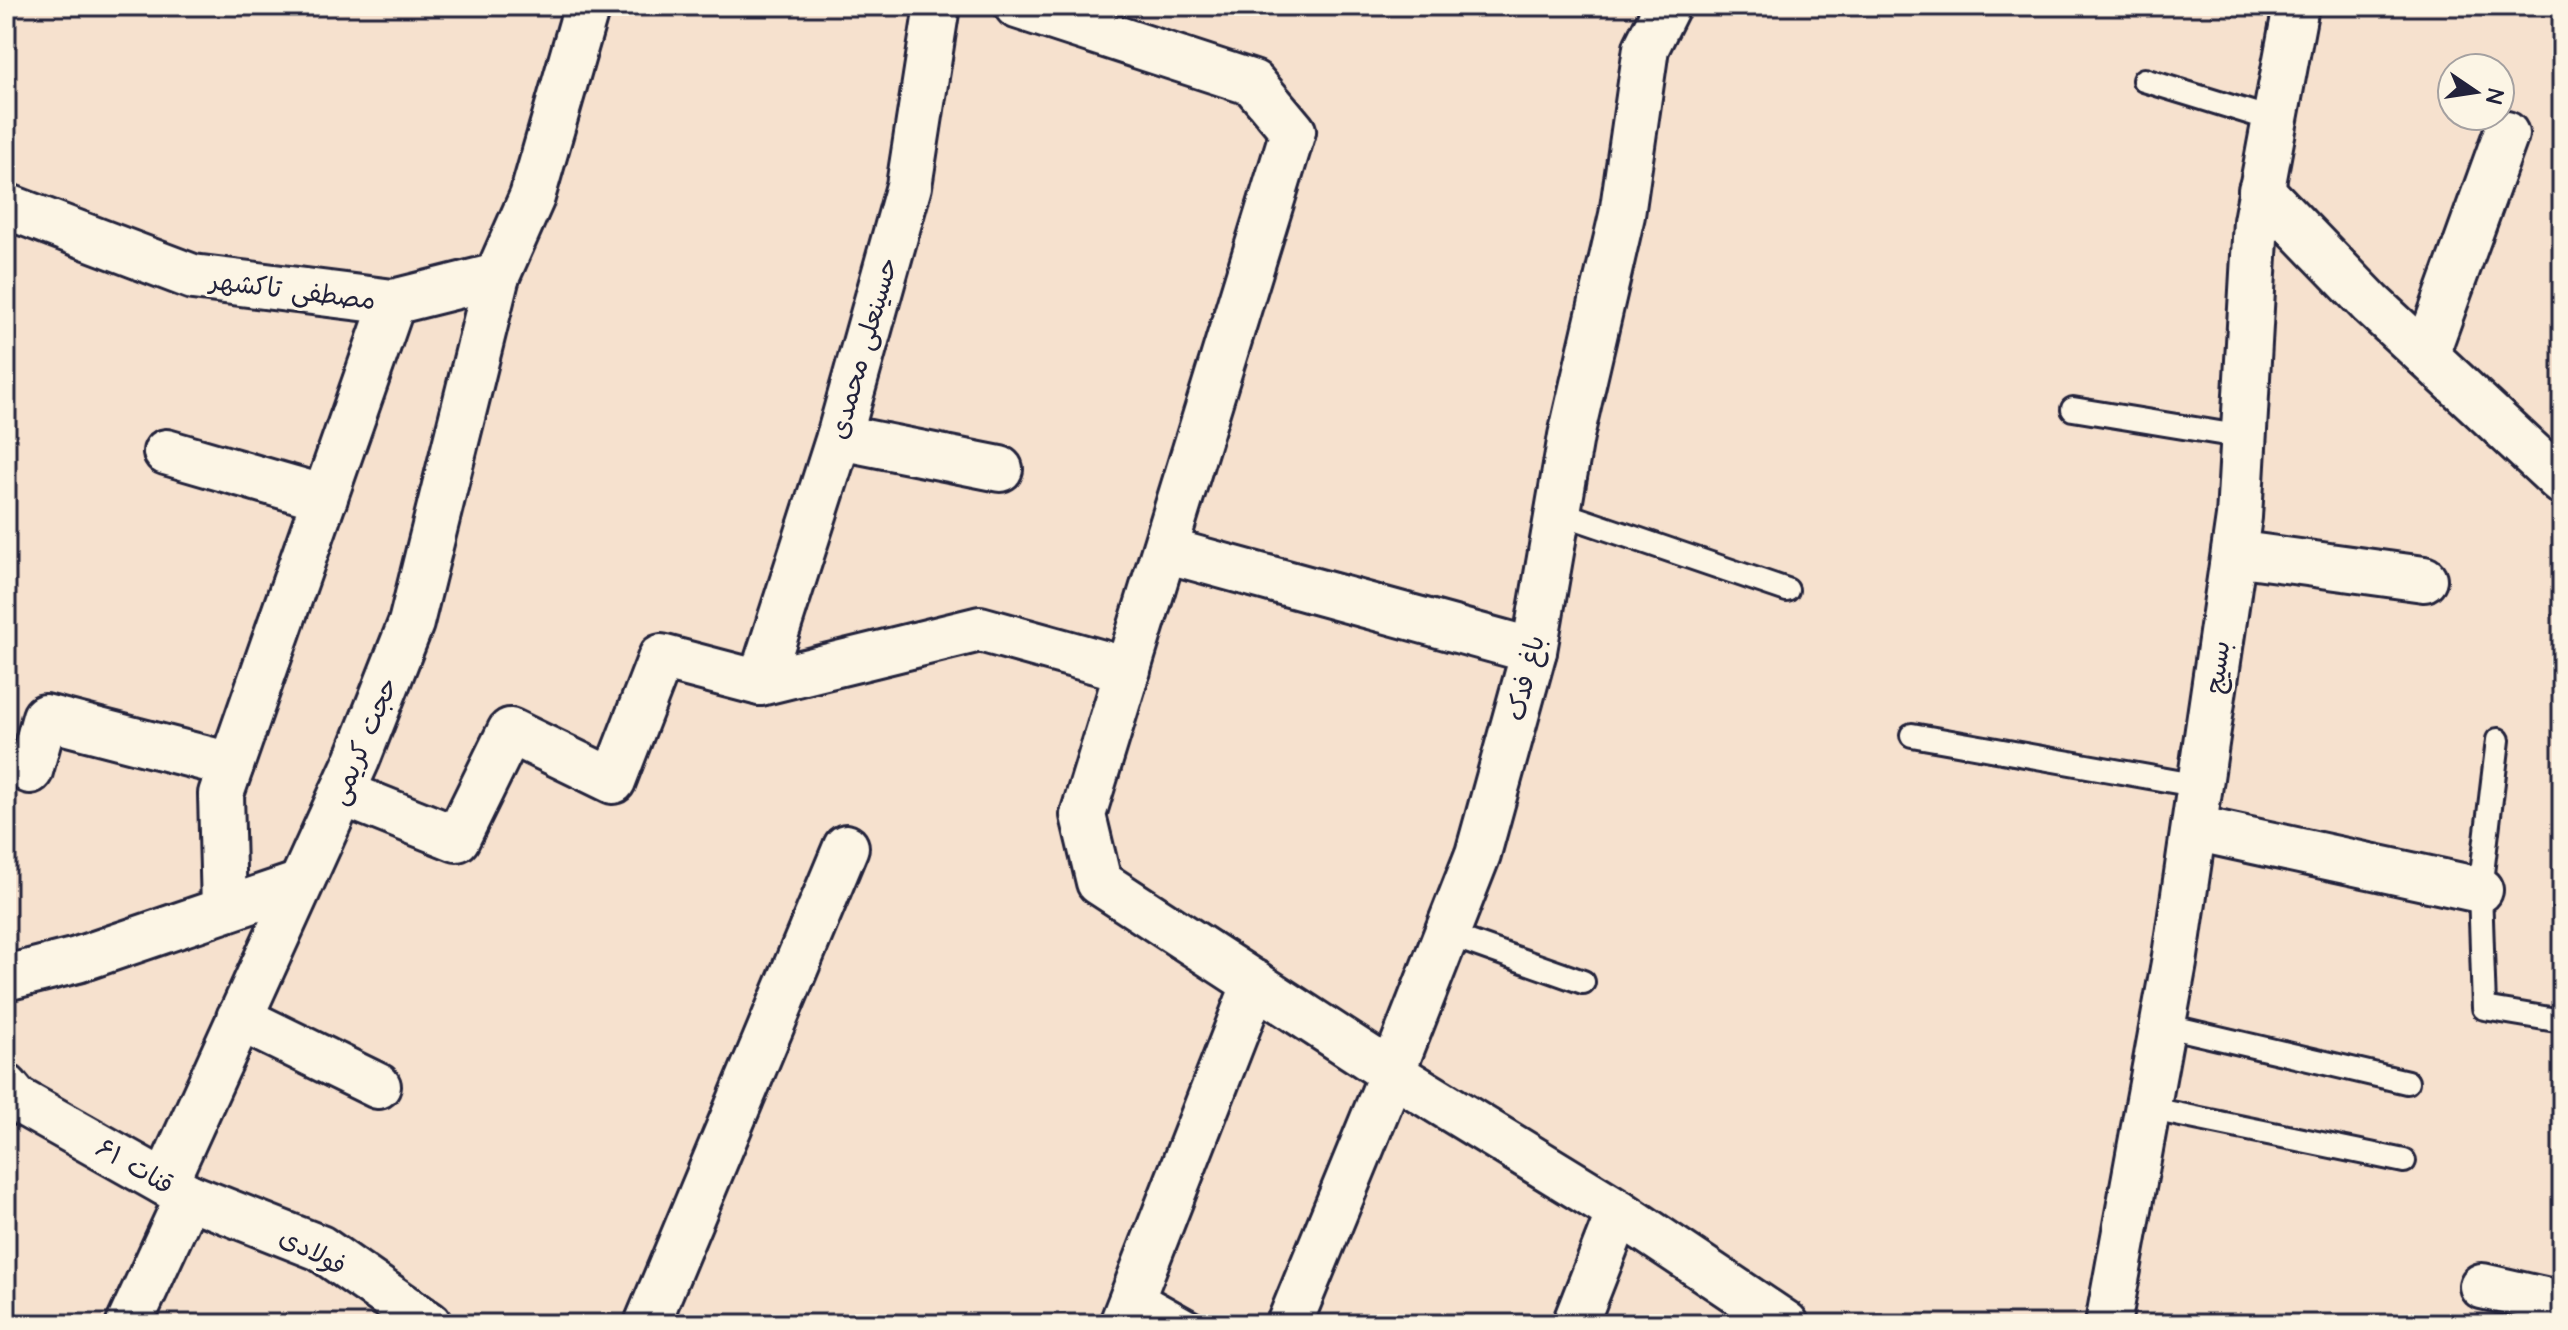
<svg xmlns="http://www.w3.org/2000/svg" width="2568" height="1330" font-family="'Architects Daughter','Playpen Sans Arabic',sans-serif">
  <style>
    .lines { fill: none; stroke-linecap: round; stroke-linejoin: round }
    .service-casing { stroke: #22223b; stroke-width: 28 }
    .minor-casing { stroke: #22223b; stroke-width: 50 }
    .tertiary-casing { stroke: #22223b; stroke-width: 50 }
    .service { stroke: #fcf5e5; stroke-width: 22 }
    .minor { stroke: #fcf5e5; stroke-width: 44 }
    .tertiary { stroke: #fcf5e5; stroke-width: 44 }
    .labels { text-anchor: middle; stroke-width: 6; stroke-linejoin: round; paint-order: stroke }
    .street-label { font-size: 26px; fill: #22223b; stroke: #fcf5e5 }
  </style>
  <rect width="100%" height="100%" fill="#f6e1ce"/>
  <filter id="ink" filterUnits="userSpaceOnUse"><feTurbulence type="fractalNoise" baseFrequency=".0125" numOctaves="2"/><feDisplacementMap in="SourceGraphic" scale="16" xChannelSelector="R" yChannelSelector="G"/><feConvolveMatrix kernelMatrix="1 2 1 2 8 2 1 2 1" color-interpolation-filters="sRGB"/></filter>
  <g filter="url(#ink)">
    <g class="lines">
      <defs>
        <g id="service">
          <path d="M2144,80l130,40"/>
          <path d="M2073,409l171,28"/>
          <path d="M1558,512l229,78"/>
          <path d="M1912,735l288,51"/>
          <path d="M2498,740l-18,150 4,118 78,13"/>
          <path d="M1447,934l136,48"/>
          <path d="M2163,1025l244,57"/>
          <path d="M2147,1108l257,53"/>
          <path d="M1135,1291l59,33"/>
        </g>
        <g id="minor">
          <path d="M1017,6l236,77 40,48 -210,684 16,67 293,191 227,139 167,112"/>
          <path d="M2261,190l110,114 191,178"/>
          <path d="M6,206l187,71 200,25 104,-26 35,-79 55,-191"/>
          <path d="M2426,355l80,-221"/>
          <path d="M839,437l161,32"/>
          <path d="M166,452l159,46"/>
          <path d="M1165,550l369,101"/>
          <path d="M2234,553l190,26"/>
          <path d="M760,683l79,-246 70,-251 28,-180"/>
          <path d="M30,771l15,-54 186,48"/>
          <path d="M342,793l115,46 53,-108 103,50 48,-124 99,26 220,-54 148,41"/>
          <path d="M2194,828l286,62"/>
          <path d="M224,909l-3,-115 172,-492"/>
          <path d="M6,978l71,-18 223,-76"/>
          <path d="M239,1018l139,68"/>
          <path d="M6,1087l10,12 172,97 -59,128"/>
          <path d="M165,1183l192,-423 54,-137 86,-347"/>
          <path d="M188,1196l132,52 109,76"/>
          <path d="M2482,1286l80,18"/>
          <path d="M647,1324l199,-477"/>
          <path d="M1122,1324l133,-341"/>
          <path d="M1289,1324l103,-251 86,-219 56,-203 37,-215 51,-221 24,-167 21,-42"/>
          <path d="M1575,1324l44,-112"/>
        </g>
        <path id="tertiary" d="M2108,1324l66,-361 65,-446 17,-296 40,-215"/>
      </defs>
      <use href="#service" class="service-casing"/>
      <use href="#minor" class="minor-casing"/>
      <use href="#tertiary" class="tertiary-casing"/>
      <use href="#service" class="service"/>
      <use href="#minor" class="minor"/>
      <use href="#tertiary" class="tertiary"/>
    </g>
  </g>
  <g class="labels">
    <g class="street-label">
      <text transform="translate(293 290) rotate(7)" y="9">مصطفی تاکشهر</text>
      <text transform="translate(863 348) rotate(-74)" y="9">حسینعلی محمدی</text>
      <text transform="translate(2217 667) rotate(-82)" y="9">بسیج</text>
      <text transform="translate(1525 678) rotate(-76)" y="9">باغ فدک</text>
      <text transform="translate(363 741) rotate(-67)" y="9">حجت کریمی</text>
      <text transform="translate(135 1166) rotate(30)" y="9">قنات ۶۱</text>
      <text transform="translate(313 1251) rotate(28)" y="9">فولادی</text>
    </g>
  </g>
  <rect width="2568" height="1330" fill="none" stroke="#fcf5e5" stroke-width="32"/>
  <rect x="16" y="16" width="2536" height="1298" fill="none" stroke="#22223b" stroke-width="3" filter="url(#ink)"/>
  <g transform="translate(2476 92) rotate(103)"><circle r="38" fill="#fcf5e5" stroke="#a5a1a1" stroke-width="2"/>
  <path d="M0-6L14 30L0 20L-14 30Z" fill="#22223b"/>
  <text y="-12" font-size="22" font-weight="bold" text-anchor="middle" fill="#22223b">N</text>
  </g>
</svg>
